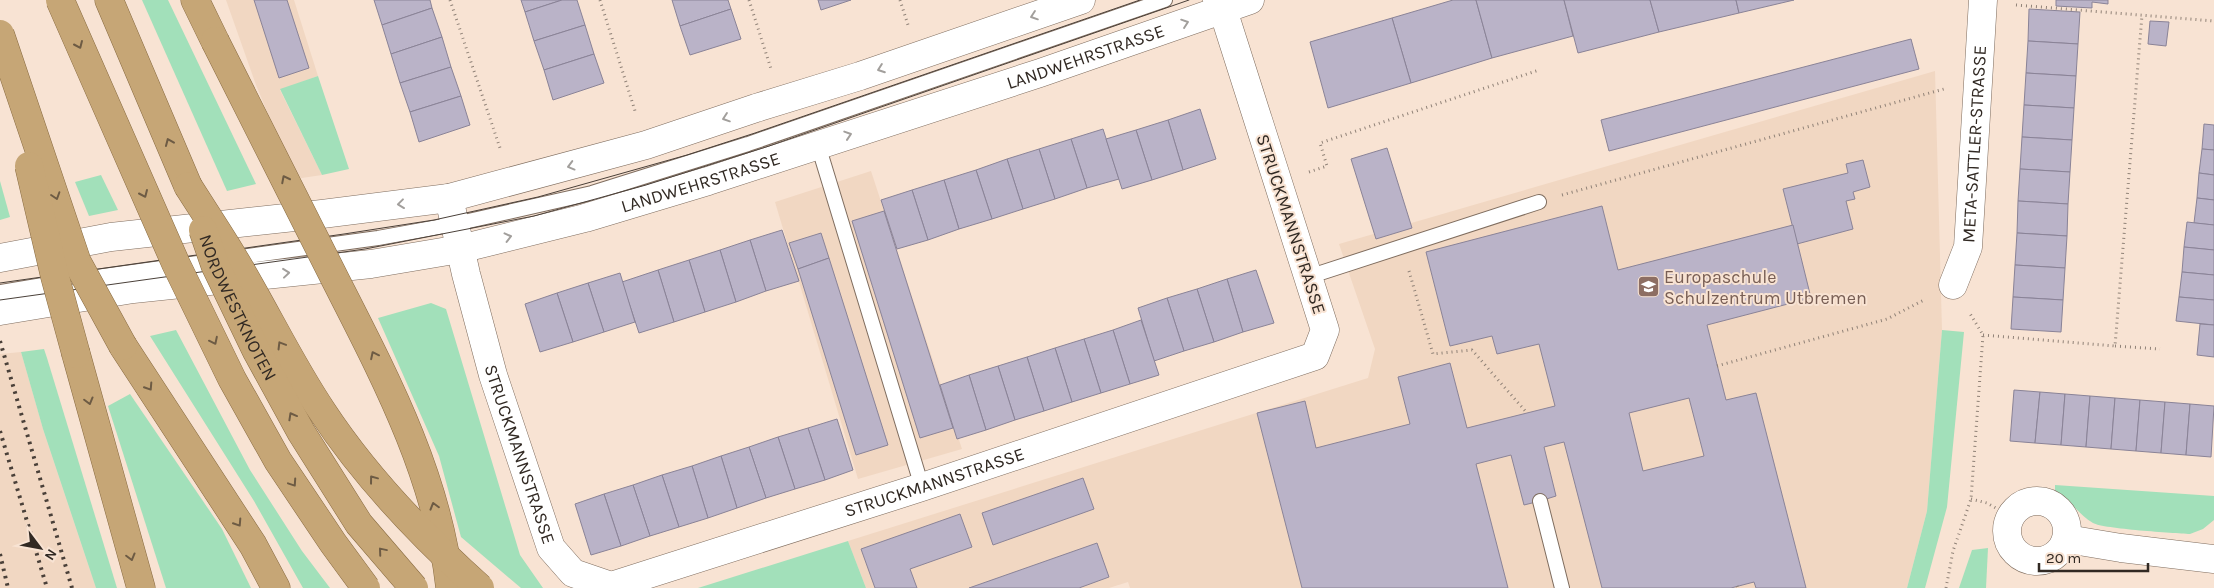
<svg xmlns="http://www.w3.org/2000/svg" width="2214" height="588" font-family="Karla,sans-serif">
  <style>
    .built { fill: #f1d7c2 }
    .green { fill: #a2e0ba }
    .building { fill: #bab3c8; stroke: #8a8397; fill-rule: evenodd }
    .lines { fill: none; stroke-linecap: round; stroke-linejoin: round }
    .service-casing { stroke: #7f6d5f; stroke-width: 16 }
    .minor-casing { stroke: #7f6d5f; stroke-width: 29 }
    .tertiary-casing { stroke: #7f6d5f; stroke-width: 29 }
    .trunk-casing { stroke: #886b42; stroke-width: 29 }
    .path { stroke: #908277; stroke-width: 3; stroke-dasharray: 1 4; stroke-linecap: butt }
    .service { stroke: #fff; stroke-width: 14 }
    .minor { stroke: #fff; stroke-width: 28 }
    .tertiary { stroke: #fff; stroke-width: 28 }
    .trunk { stroke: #c6a676; stroke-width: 28 }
    .tram { stroke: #4a4039; stroke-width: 1 }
    .rail { stroke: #4a4039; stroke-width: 4; stroke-dasharray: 2.5 5; stroke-linecap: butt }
    .trunk-bridge-casing { stroke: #886b42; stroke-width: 29; stroke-linecap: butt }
    .trunk-bridge { stroke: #c6a676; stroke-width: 28 }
    .oneway { stroke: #a29f9c }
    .oneway2 { stroke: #6d5b44 }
    .labels { text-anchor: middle; stroke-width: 4; stroke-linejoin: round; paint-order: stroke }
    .street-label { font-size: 18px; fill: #312923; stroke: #f8e3d3 }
    .education-label { font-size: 18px; fill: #785e54; stroke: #f8e3d3; text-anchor: start }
  </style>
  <rect width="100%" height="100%" fill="#f8e3d3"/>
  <g class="built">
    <path d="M226,0h68l24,76 -38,14 42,85 -27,4 -39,-94z"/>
    <path d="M1935,71l7,259 -15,181 -20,77h-777l-2,-6 -19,6h-243l-18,-47 520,-163 7,-29 -36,-105z"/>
    <path d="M871,171l91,278 -104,30 -83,-277z"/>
    <path d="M21,352l22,77 53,159h-96v-234z"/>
  </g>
  <g class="green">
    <path d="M142,0h26l88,184 -29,7z"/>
    <path d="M318,76l31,93 -27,6 -42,-86z"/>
    <path d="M101,175l17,35 -29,6 -14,-34z"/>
    <path d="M0,181l10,36 -10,3z"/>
    <path d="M431,303l15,6 74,246 23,33h-22l-60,-51 -22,-81 -61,-138z"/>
    <path d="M176,330l74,140 52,81 28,37h-27l-49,-87 -104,-165z"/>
    <path d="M1942,330l22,2 -17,175 -22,81h-18l20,-77z"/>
    <path d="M44,349l3,9 70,230h-21l-53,-159 -22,-77z"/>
    <path d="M130,394l92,135 29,59h-85l-58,-182z"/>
    <path d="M2055,485l159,11v24l-11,9 -13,5c-16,-1 -86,-5 -97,-11 -15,-9 -23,-23 -38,-33z"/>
    <path d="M848,541l18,47h-168z"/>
    <path d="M1988,548l-2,40h-27l13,-38z"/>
  </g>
  <g class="building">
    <path d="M254,0h33l22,68 -30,10z"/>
    <path d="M374,0h56l2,8 -50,17z"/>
    <path d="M521,0h41l-37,12z"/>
    <path d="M562,0h15l8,25 -51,16 -9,-29z"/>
    <path d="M672,0h56l3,9 -51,17z"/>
    <path d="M818,0h33l-30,10z"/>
    <path d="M1453,0h23l16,58 -81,25 -19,-65z"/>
    <path d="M1476,0h88l9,36 -81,22z"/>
    <path d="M1564,0h86l9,32 -81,21z"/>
    <path d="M1650,0h86l3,13 -80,19z"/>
    <path d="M1736,0h58l-55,13z"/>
    <path d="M2056,0h52v4l-16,-2v6l-36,-2z"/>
    <path d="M432,8l10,29 -51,17 -9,-29z"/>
    <path d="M731,9l10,30 -51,16 -10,-29z"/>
    <path d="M2029,9l51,3 -2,32 -50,-3z"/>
    <path d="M1392,18l19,65 -83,25 -18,-66z"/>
    <path d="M2150,21l19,1 -3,24 -18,-2z"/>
    <path d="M585,25l9,29 -50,16 -10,-29z"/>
    <path d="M442,37l9,30 -51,16 -9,-29z"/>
    <path d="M1911,39l8,30 -310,82 -8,-31z"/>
    <path d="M2028,41l50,3 -2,32 -50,-3z"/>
    <path d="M594,54l10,29 -51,17 -9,-30z"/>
    <path d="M451,67l10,29 -51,16 -10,-29z"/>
    <path d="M2026,73l50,3 -2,32 -50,-3z"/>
    <path d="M461,96l9,29 -51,17 -9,-30z"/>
    <path d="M2024,105l50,3 -2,32 -50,-3z"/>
    <path d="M1200,109l16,50 -33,11 -15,-50z"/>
    <path d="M1168,120l15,50 -31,10 -16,-50z"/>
    <path d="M2204,124l10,1v25l-12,-1z"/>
    <path d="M1103,129l16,50 -32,9 -16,-49z"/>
    <path d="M1136,130l16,50 -30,9 -16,-50z"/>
    <path d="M2022,137l50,3 -2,32 -50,-3z"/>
    <path d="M1071,139l16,49 -32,11 -16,-50z"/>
    <path d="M1387,148l25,80 -36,11 -25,-80z"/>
    <path d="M1039,149l16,50 -32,10 -16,-50z"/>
    <path d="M2202,149l12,1v25l-15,-2z"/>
    <path d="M1007,159l16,50 -31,10 -16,-49z"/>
    <path d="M1863,160l7,27 -17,5 2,7 -9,2 7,28 -56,15 -14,-55 65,-16 -2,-9z"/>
    <path d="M2020,169l50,3 -2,32 -50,-3z"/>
    <path d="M976,170l16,49 -33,10 -15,-49z"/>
    <path d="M2199,173l15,2v25l-17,-2z"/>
    <path d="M944,180l15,49 -31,11 -16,-50z"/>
    <path d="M912,190l16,50 -31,9 -16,-49z"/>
    <path d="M2197,198l17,2v25l-20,-2z"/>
    <path d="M2018,201l50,3 -1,32 -50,-3z"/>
    <path d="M1602,206l16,64 175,-45 18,73 -104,27 19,75 30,-7 50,195h-50l-2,-6 -23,6h-129l-38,-146 -20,5 12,49 -16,5 -16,4 -13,-50 -35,9 32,124h-206l-45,-175 48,-12 11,47 94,-24 -12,-47 52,-14 17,65 88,-22 -16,-62 -42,10 -5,-18 -42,10 -24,-94zM1689,398l15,58 -61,15 -14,-58z"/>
    <path d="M884,211l69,217 -33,10 -68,-217z"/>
    <path d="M2187,222l27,3v25l-30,-3z"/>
    <path d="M782,230l17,51 -33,10 -16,-51z"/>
    <path d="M821,233l8,25 -31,11 -9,-26z"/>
    <path d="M2017,233l50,3 -2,32 -50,-3z"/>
    <path d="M750,240l16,51 -30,11 -16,-52z"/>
    <path d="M2184,247l30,3v25l-32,-3z"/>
    <path d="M720,250l16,52 -31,10 -16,-52z"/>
    <path d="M829,258l59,187 -32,10 -58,-186z"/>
    <path d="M689,260l16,52 -31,10 -16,-52z"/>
    <path d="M2015,265l50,3 -2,32 -50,-3z"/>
    <path d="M658,270l16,52 -35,11 -17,-51z"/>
    <path d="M1256,270l18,53 -31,9 -16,-53z"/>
    <path d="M2182,272l32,3v25l-35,-3z"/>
    <path d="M620,273l15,49 -31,10 -16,-49z"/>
    <path d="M1227,279l16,53 -29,10 -17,-53z"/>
    <path d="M588,283l16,49 -31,10 -16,-49z"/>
    <path d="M1197,289l17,53 -30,9 -17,-53z"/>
    <path d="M557,293l16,49 -33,10 -15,-48z"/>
    <path d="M2013,297l50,3 -2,32 -50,-3z"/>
    <path d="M2179,297l35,3v25l-38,-4z"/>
    <path d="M1167,298l17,53 -30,10 -16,-53z"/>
    <path d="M1141,320l18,55 -29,9 -17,-54z"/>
    <path d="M2200,324l14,1v32l-17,-2z"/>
    <path d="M1113,330l17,54 -29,9 -17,-54z"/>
    <path d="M1084,339l17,54 -29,9 -17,-54z"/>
    <path d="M1055,348l17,54 -28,9 -17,-54z"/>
    <path d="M1027,357l17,54 -29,9 -17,-54z"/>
    <path d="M998,366l17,54 -29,10 -17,-55z"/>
    <path d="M969,375l17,55 -29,9 -17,-54z"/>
    <path d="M2014,390l26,2 -5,51 -25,-2z"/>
    <path d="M2040,392l25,2 -4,51 -26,-2z"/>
    <path d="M2065,394l25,2 -4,51 -25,-2z"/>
    <path d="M2090,396l25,2 -4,51 -25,-2z"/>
    <path d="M2115,398l25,2 -4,51 -25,-2z"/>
    <path d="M2140,400l25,2 -4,51 -25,-2z"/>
    <path d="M2165,402l25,2 -4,51 -25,-2z"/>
    <path d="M2190,404l24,2 -3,51 -25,-2z"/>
    <path d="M837,419l16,51 -28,10 -17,-52z"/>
    <path d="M808,428l17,52 -30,9 -17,-52z"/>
    <path d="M778,437l17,52 -29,9 -17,-51z"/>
    <path d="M749,447l17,51 -29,10 -16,-52z"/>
    <path d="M721,456l16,52 -29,10 -16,-52z"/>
    <path d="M692,466l16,52 -29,9 -17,-52z"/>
    <path d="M662,475l17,52 -29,9 -17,-51z"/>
    <path d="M1083,478l11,31 -101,36 -11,-32z"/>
    <path d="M633,485l17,51 -29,10 -17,-52z"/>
    <path d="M604,494l17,52 -30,9 -16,-51z"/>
    <path d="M960,514l12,33 -62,22 7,19h-42l-14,-39z"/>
    <path d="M1097,543l12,34 -30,11h-110z"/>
  </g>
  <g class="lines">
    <defs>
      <g id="service">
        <path d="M818,145l104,342"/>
        <path d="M1308,277l231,-75"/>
        <path d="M82,279l296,-41 77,-14 137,-31 156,-49 417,-144"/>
        <path d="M0,292l61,-10"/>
        <path d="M1540,501l22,87"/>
      </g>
      <g id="minor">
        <path id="s1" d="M449,198l17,76 27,101 58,173 22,25 38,13 311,-99 393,-131 10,-26 -102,-320 -6,-10"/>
        <path id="s2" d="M1953,285l15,-38 15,-247"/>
        <circle cx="2037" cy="531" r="30"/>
        <path d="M2067,539l54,9 93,11"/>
      </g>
      <g id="tertiary">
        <path d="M0,258l111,-21 211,-23 127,-16 197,-53 110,-37 104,-32 221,-76"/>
        <path id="s3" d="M0,311l133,-22 238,-25 89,-15 125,-31 123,-37 332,-108 210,-73"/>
      </g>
      <g id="trunk">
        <path d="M109,0l79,186"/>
        <path d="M195,0l20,41"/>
        <path d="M123,346l130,199 23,43"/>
        <path d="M76,354l65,234"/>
      </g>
    </defs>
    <use href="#service" class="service-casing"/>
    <use href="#minor" class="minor-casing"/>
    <use href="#tertiary" class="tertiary-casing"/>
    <use href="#trunk" class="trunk-casing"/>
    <g class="path">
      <path d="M450,0l51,151"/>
      <path d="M600,0l36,114"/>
      <path d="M749,0l22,69"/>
      <path d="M900,0l8,25"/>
      <path d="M2016,5l198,16"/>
      <path d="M1309,172l18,-6 -7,-23 219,-73"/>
      <path d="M1562,195l382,-106"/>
      <path d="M1409,271l24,83 39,-4 55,63"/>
      <path d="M1983,335l132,11 27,-331"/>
      <path d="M2115,346l45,3"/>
      <path d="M1717,366l170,-47 37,-19"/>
      <path d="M1971,499l16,4 23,13"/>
      <path d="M1737,586l1,2"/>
      <path d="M1946,588l7,-37 18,-52 12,-164 -14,-23"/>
    </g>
    <use href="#service" class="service"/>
    <use href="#minor" class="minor"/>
    <use href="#tertiary" class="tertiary"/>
    <use href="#trunk" class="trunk"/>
    <g class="tram">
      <path d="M0,283l344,-49 90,-14 104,-23 149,-42 68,-22 385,-133"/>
      <path d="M0,300l365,-51 169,-33 112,-31 123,-39 420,-146"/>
    </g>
    <g class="rail">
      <path d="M0,341l72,247"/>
      <path d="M0,431l47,157"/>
      <path d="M0,554l8,34"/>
    </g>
    <defs>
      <g id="trunk-bridge">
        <path d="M60,0l116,264 56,115 46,82 55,82 33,45"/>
        <path d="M0,34l77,228 46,84"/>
        <path d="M215,41c40,80 81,160 121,240 50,98 102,196 114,307"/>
        <path d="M29,166l26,111 21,77"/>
        <path d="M188,186c17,27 35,53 51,81 28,47 52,98 83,144 44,67 99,124 158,177"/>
        <path id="s4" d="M203,230l12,35 41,85 45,82 58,92 55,64"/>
      </g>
    </defs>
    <use href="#trunk-bridge" class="trunk-bridge-casing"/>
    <use href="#trunk-bridge" class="trunk-bridge"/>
  </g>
  <defs><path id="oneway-chevron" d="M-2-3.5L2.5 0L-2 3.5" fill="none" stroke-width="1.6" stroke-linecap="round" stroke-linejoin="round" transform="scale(1.25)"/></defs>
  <g class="oneway">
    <use href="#oneway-chevron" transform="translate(1034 16) rotate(161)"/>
    <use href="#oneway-chevron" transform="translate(1185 23) rotate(-19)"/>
    <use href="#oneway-chevron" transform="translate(881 69) rotate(160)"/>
    <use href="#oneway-chevron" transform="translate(726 118) rotate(161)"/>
    <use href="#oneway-chevron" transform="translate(848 135) rotate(-18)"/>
    <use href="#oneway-chevron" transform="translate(571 166) rotate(165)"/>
    <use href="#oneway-chevron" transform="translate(401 204) rotate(173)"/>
    <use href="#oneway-chevron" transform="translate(508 237) rotate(-14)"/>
    <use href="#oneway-chevron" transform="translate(286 273) rotate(-6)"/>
  </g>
  <g class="oneway2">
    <use href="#oneway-chevron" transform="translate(79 45) rotate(66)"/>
    <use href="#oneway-chevron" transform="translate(169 142) rotate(-113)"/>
    <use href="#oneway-chevron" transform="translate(285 179) rotate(-117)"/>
    <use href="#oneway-chevron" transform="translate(144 194) rotate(66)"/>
    <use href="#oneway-chevron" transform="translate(56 196) rotate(72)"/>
    <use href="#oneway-chevron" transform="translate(214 341) rotate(64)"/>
    <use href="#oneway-chevron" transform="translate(281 345) rotate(-121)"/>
    <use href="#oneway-chevron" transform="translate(374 355) rotate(-116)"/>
    <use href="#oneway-chevron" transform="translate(149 387) rotate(57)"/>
    <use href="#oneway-chevron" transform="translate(89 401) rotate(75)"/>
    <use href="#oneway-chevron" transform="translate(292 416) rotate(-119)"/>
    <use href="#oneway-chevron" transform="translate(373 479) rotate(-127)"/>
    <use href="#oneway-chevron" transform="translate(293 483) rotate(56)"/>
    <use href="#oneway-chevron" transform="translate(434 506) rotate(-106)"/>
    <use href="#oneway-chevron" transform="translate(238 523) rotate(57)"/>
    <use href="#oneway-chevron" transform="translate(382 551) rotate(-130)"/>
    <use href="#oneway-chevron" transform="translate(131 557) rotate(75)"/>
  </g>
  <defs>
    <symbol id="school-square" viewBox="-11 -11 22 22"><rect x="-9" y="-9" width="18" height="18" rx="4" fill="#8d6e63" stroke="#f8e3d3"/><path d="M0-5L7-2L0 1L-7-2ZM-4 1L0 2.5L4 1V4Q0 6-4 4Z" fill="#fff"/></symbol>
  </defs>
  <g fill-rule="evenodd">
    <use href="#school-square" x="1636" y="274" width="25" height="25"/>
  </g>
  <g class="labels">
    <g class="street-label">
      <text dy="6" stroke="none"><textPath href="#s3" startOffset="1119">LANDWEHRSTRASSE</textPath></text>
      <text dy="6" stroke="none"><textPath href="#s2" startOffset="144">META-SATTLER-STRASSE</textPath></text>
      <text dy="6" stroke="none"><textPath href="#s3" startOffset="714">LANDWEHRSTRASSE</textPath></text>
      <text transform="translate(1291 224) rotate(72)" y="6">STRUCKMANNSTRASSE</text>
      <text dy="6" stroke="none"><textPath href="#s4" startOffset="85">NORDWESTKNOTEN</textPath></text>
      <text dy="6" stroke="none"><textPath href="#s1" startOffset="266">STRUCKMANNSTRASSE</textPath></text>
      <text dy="6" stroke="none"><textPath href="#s1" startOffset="778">STRUCKMANNSTRASSE</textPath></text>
    </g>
    <g class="education-label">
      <text x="1664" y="283">Europaschule<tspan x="1664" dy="21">Schulzentrum Utbremen</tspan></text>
    </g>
  </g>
  <g transform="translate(40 548) rotate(122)" stroke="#f8e3d3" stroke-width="4" paint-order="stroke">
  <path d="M0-4L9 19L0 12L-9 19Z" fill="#312923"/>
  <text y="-8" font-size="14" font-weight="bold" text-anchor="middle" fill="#312923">N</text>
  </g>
  <path d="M2039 563v8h109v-8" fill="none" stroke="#312923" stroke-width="2.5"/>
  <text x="2046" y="563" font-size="15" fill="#312923" stroke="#f8e3d3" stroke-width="4" paint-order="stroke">20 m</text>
</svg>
